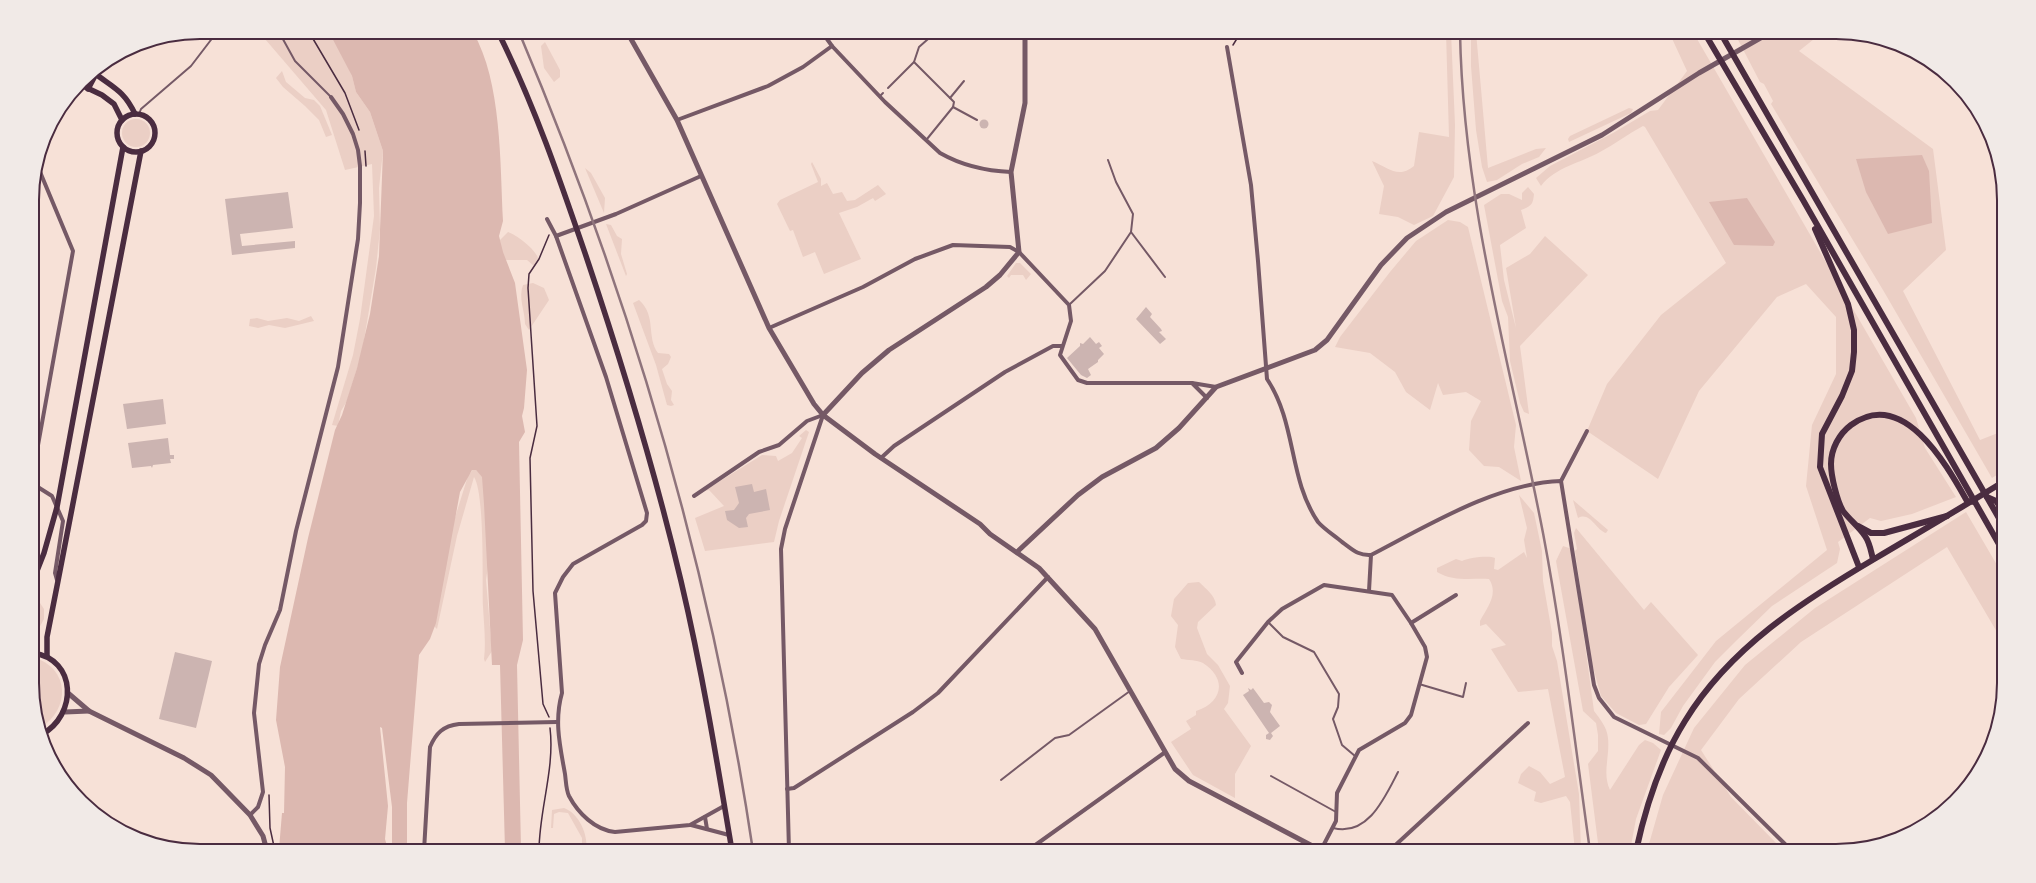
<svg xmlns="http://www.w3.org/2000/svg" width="2036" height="883" font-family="'DM Sans',sans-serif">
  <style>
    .green { fill: #ebcfc5 }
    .water { fill: #dcb8b0 }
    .building { fill: #ccb4b1 }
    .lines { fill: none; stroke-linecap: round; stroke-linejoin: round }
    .path { stroke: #4a2c40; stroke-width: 1.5 }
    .service { stroke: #755966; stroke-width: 2 }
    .minor { stroke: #755966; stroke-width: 4 }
    .tertiary { stroke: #755966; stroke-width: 5 }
    .secondary { stroke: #4a2c40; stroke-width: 5.5 }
    .primary { stroke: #4a2c40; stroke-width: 6 }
    .trunk { stroke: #4a2c40; stroke-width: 6 }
    .rail { stroke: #8f747c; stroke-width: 2.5 }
    .rim { fill: none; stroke: #4a2c40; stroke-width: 2 }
  </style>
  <rect width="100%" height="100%" fill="#f7e1d7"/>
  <g class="green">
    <path d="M259,32h72l21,44 4,16 14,20 13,39 -4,37 1,41 -4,39 -14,84 -15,49 -6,10 -3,15 -6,-1 21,-70 7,-36 14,-103 -2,-52 -27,6 -19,-60z"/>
    <path d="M1446,32h5l4,93 -1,52 -21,39 -19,9 -16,-8 -19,-3 5,-28 -12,-25c17,7 26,18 42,5l5,-34 30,5z"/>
    <path d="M1471,32h5l12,136 48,-19 10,-1 -7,9 -17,7 -25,16 -10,2 -5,-15 -6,-37 -5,-64z"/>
    <path d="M1669,32h24l223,386 9,30 31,49 -44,17 -31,7 -11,-3 -32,24 2,7 -3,14 -65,43 -35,34 -22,22 -32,44 -12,22 -7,7 -5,-1 2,-22 55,-71 111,-91 -21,-64 6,-61 24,-51v-57l-30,-33 -29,13 -78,94 -41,88 -71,-48 20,-47 54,-69 65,-52 -81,-136 -2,-1c-15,8 -28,18 -43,26 -19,11 -45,15 -59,34l-5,-8 14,-12 63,-33 37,-22 8,-1 29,-39z"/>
    <path d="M1734,32h84l1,3 -20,16 134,98 13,101 -43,41 77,149 23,-9v40l-11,7 -109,-188 -112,-186 2,-3 -9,-17 -4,-2z"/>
    <path d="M545,42l15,28v7l-6,5 -10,-14 -3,-22z"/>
    <path d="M282,71l4,11 19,16 9,2 6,6 12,29 -6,2 -7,-17 -14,-14 -22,-19 -7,-9z"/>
    <path d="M1629,108l4,1 -2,4 -62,29 -1,-3 2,-3z"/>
    <circle cx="136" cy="133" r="14"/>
    <path d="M812,162l9,17v7l6,-3 6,11 9,-2 5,9 8,-1 23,-15 8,9 -11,7 -2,-3 -16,9 -18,6 22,46 -37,15 -9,-22 -12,5 -10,-27 -3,1 -13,-27 3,-4 38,-18 -7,-18z"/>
    <path d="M585,168l6,5 14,25 -1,15z"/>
    <path d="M1528,187l6,7c-1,11 -3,12 -13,16l5,18 -26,17 4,35 12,48 -10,-60 24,-14 15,-18 43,39 -68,71 9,68 -5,-2 -4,-9 -10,-42 -2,-44 -6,-16 -18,-96 17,-11h8l13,6v-7z"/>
    <path d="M1448,220l12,2 8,5 48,198 -2,22 7,34 -22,-14 -15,-1 -15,-16 2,-29 10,-20 -15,-9 -23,3 -5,-12 -8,27 -24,-18 -11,-20 -25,-19 -35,-6 5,-10 50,-65 26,-31z"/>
    <path d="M606,224l5,1 6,11 5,3 -1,15 6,20 -1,2z"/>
    <path d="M508,232c9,3 27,17 30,26l-4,8 -7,-6h-25l-2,-20z"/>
    <path d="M1016,263h4l11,11 -5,6 -3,-5h-12l-2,3 -2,-2z"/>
    <path d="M533,283l11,5 5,12 -20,30 -4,-6c0,-14 -7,-25 -2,-39z"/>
    <path d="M639,300c18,16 7,37 19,53l11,1 2,3 -3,7 -6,5 5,15 5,7 -1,9 3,5 -3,1 -4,-1 -11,-40 -23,-62z"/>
    <path d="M311,316l3,5 -29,7 -16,-3 -11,3 -9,-2 1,-7 7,-1 11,3 19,-3 12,3z"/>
    <path d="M806,430l3,2 -30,89 -5,21 -69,9 -10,-33 29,-12 -15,-16 -5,1 58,-36 14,1 2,5 14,-8 10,-15 -3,-2z"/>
    <path d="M474,468l10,10 4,88 -2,14 6,71 -7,11 -1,-3c2,-17 0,-34 -1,-52 -1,-25 2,-113 -9,-130l-17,59 -20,93 -4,-4 19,-98 16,-51z"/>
    <path d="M1519,495l15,18 8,38 1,30 9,52v13l5,15 22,133 2,57h-6l-5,-49 -4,-6 -25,7 -7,-2 2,-9 -18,-9 3,-9 8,-8 11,6 10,12 15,-7 -17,-88 -30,3 -27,-43 15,-4 -20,-21 -6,2v-5c7,-13 19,-27 9,-42 -18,-1 -35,3 -52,-7v-4l19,-9 6,2c5,-3 27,-6 33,-3l-1,11 4,1 26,-18 3,6 -3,-18 3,-12z"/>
    <path d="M1573,500l35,30 -2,3c-10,-3 -16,-22 -28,-15z"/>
    <path d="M1966,512l38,65v67l-57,-97 -146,95 -62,57 -38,51 30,47 53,54h-137l16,-56 31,-67 51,-63 70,-57z"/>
    <path d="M1576,528l68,82 7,-8 47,53 -29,32 -23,37 -7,1 -23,-12 -15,-17 -11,-40 -15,-105 2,-2 -3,-16z"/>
    <path d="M1563,546l9,3 22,162c6,8 13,16 14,27 2,18 -6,36 2,52l29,-45 6,-5 8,3 8,7 -25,69 -6,32h-31l-11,-87 10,-13v-16l-2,-12 -13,-12 -27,-150z"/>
    <path d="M1199,582c7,7 16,13 17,23l-18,17 -1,6 10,26 11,11 12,21 -2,17 -4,6 27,37 -16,28v24l-42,-23 -22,-33 20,-13 -5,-8 10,-6v-4c26,-8 32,-32 7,-48 -6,-3 -15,-3 -22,-4l-6,-12 3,-22 -7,-9 3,-17 14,-16z"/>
    <path d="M40,603l4,6v10l-11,20v-24z"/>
    <path d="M33,657c37,11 38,52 7,71l-7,-23z"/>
    <path d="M564,808c15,5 25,28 22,43h-4v-13l-14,-25 -9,-1 -5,2 -1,14h-2l1,-18z"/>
  </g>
  <g class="water">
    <path d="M329,32h144c29,50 27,132 30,189l-4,15 4,16 12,31 12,87 -3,38 -2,8 3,16 -6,10 4,198 -6,25 4,184 9,2h-32l7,-1 -5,-185h-8l-8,-161 -2,-27 -6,-7h-4l-12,22 -24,131 -6,16 -11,16 -12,148v48h-15v-44l-10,-79 -2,-1 8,79 -3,33 2,7h3v5h-107l-4,-2 3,-36h2l1,-46 -9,-47 4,-53 28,-129 27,-108 7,-15 15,-47 13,-54 9,-58 4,-105 -13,-39 -14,-20 -4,-16z"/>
    <path d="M1922,155l7,16 3,52 -44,11 -22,-42 -10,-33z"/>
    <path d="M1747,198l28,44 -2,4 -39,-1 -25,-43z"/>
  </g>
  <g class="building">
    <circle cx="984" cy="124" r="4.5"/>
    <path d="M288,192l5,36 -53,6 2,12 53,-5v7l-63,7 -7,-56z"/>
    <path d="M1146,307l6,7 -2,3 11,12 1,2 -3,1 7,7 -6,5 -24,-25z"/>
    <path d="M1090,337l6,7 3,-2 3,4 -3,2 5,6 -6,6v2l-10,7 3,6 -4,3 -6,-3 -14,-17 13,-12v-3l3,1z"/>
    <path d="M163,399l3,25 -39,5 -4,-25z"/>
    <path d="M168,438l2,17h4v4h-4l1,4 -18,2 -1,3 -1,-2 -19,2 -4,-25z"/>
    <path d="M752,484l2,8 12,-3 4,21 -21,4 -3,4 2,9 -9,1 -12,-8 -2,-9 9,-1 5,-7 -4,-16z"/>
    <path d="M175,652l37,9 -16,67 -37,-9z"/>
    <path d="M1248,688l3,2 2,-2 11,15 5,-1 3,3 -2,7 10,14 -9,7 2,3 -3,4 -4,-1v-4l3,-2 -26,-38 6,-4z"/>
  </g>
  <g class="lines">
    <g class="path">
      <path d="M309,32l36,61 14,37"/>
      <path d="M1233,45l8,-13"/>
      <path d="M365,151l1,15"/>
      <path d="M549,717l-6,-13 -10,-113 -3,-133 7,-32 -9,-138 1,-14 10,-15 10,-24"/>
      <path d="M269,795l1,33 5,23"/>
      <path d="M396,851l22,-1"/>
      <path d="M539,851c0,-41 16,-82 11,-123"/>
    </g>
    <g class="service">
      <path d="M279,32l16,29 35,35"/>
      <path d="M914,62l40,40 -1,5 -26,32"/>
      <path d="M888,88l26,-26 5,-15 17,-15"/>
      <path d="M880,96l3,-3"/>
      <path d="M950,98l14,-17"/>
      <path d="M953,107l24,13"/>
      <path d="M139,114l2,-5 50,-43 26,-34"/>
      <path d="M1131,232l34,45"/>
      <path d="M1070,304l35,-33 26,-39 2,-18 -17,-32 -8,-22"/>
      <path d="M1268,622l15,15 31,15 25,42 -1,13 -5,12 9,26 13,11"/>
      <path d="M1419,684l44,13 3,-14"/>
      <path d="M1271,776l65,36"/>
      <path d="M1001,780l54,-42 14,-3 61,-44"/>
      <path d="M1333,828c35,9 52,-31 65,-56"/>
    </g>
    <g class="minor">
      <path d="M822,32l10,14 53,56 55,51c21,12 47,18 71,19"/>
      <path d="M1227,47l24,138 7,76 9,118c30,45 21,99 51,143 6,7 17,14 24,20 10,7 16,14 29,13 56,-29 126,-72 190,-74l33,204 5,13 15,19 84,41 94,93"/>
      <path d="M677,120l91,-34 35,-19 29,-21"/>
      <path d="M547,219l9,17 50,141 41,136 -1,8 -4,4 -69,39 -10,13 -8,16 7,100c-8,28 -2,53 3,81 1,7 1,16 4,22 9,17 26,34 46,36l75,-7 34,-19"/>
      <path d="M556,236l60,-22 85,-38"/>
      <path d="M769,328l94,-41 52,-28 38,-14 57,2 9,5 50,53 2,16 -11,34 18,25 9,3h105"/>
      <path d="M1207,398l-15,-15 24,4"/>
      <path d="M881,458l13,-12 111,-74 48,-26h9"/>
      <path d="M33,473l40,-222 -35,-84"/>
      <path d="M1561,481l26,-50"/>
      <path d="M33,484l19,12 11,25 -8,52 2,7"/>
      <path d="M694,496l65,-44 20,-7 28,-24 16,-6"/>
      <path d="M1369,591l2,-36"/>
      <path d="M1411,623l45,-28"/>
      <path d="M1242,673l-6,-11 32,-40 14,-13 42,-24 68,10 19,28 14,24 2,10 -16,58 -6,8 -46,27 -22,43 -1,28 -15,29"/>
      <path d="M787,789l7,-1 119,-76 25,-19 110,-116"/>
      <path d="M250,815l8,-8 5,-15 -9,-79 5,-49 6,-19 15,-35 16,-79 42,-164 20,-128 2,-36v-37l-2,-16 -5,-16 -10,-20 -12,-17"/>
      <path d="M705,817l2,12"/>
      <path d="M691,825l38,10"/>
      <path d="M424,851l6,-104c6,-14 13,-21 29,-23l98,-2"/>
      <path d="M789,851l-8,-302 4,-20 38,-114"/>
      <path d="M1027,851l137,-98"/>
      <path d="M1389,851l139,-128"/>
    </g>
    <g class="tertiary">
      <path d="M627,32l50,88 92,208 45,76 9,11 52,39 105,70 10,10 49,34 56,61 80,140 14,12 133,70"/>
      <path d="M823,415l39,-42 27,-23 97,-63 14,-12 19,-23 -8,-80 14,-69v-71"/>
      <path d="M1017,552l61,-57 24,-18 54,-29 23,-20 37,-41 99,-37 12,-10 54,-75 26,-27 39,-26 156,-77 97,-62 72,-41"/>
      <path d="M68,693l21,18 95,47 27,17 39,40 13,21 4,15"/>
      <path d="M65,712l24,-1"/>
    </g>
    <g class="secondary">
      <path d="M498,32c36,72 62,148 88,224 36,107 69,215 95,325 21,89 36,180 51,270"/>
      <path d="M93,72c19,15 31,18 42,42"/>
      <path d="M81,85l21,10 12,9 8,16"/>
      <path d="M88,89l8,-15"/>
      <circle cx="136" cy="133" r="19"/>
      <path d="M33,581l11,-28 13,-46 66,-360"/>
      <path d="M33,653c44,6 45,62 8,82"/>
      <path d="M47,656v-19l11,-56 83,-430"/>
    </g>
    <path class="primary" d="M1636,851c10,-46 24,-90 49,-130 45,-74 118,-120 191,-163 42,-25 85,-50 127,-76"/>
    <g class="trunk">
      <path d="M1704,32l99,168 201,353"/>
      <path d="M1720,32l284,495"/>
      <path d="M1815,229l33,75 6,26v22l-2,19 -10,25 -20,38 -2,33 39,100"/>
      <path d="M1987,497l9,4 8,11"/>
      <path d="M1858,526l13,7h13l63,-17"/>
      <path d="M1873,559c-2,-7 -3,-16 -8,-23 -6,-9 -15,-16 -22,-25 -6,-10 -12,-35 -12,-47 0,-15 8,-30 20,-39 52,-38 95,39 116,76l8,1"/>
    </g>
    <g class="rail">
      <path d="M519,32c111,263 192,537 234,819"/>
      <path d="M1460,32c3,171 51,335 83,501 20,105 32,212 47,318"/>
    </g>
  </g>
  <path d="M0 0H2036V883H0ZM200 39H1836A161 161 0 0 1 1997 200V683A161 161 0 0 1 1836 844H200A161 161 0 0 1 39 683V200A161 161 0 0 1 200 39Z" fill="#f1eae7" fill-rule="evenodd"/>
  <path class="rim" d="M200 39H1836A161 161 0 0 1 1997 200V683A161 161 0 0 1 1836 844H200A161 161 0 0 1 39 683V200A161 161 0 0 1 200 39Z"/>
</svg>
